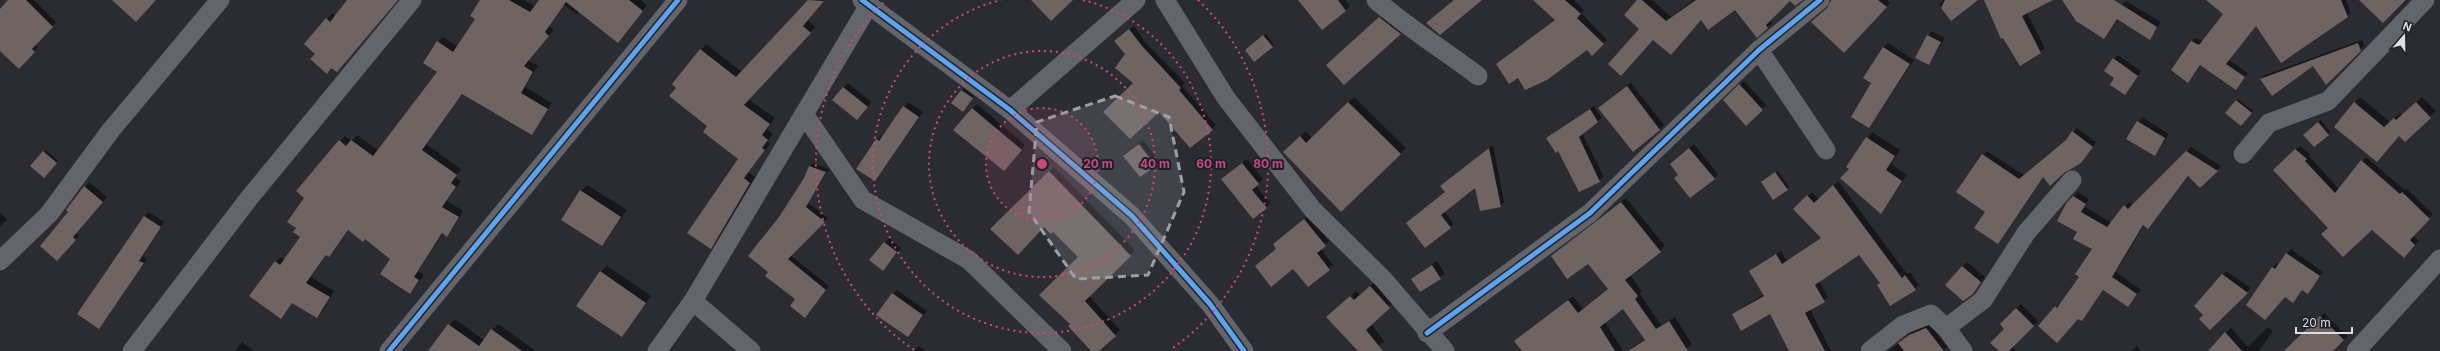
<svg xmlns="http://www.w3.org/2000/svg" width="2440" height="351" font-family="Inter,sans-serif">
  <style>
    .shadow { fill: #0007 }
    .building { fill: #706462 }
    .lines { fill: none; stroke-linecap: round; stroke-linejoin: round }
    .minor { stroke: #63656a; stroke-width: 19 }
    .cycleway-casing { stroke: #1d212c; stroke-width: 8 }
    .cycleway { stroke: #60a3ed; stroke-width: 5 }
    .marked { fill: #9ea0a8; fill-opacity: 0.2; stroke: #9ea0a8; stroke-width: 3; stroke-dasharray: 8 5; stroke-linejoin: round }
    .ring { fill: none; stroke: #c84a7e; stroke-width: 2; stroke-dasharray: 2 4 }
    .centre { fill: #c84a7e; stroke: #1d212c; stroke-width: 2 }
    .ring-label { font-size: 12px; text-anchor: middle; font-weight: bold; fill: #c84a7e; stroke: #1d212c; stroke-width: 4; stroke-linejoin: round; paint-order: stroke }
  </style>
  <rect width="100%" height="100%" fill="#2a2c32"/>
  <g class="shadow">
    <path d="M11,0h23l22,22 -21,23 3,2 -19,20 -19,-18v-37z"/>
    <path d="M348,0h49l-70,72 -11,-18 11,-35 5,-6 4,4z"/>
    <path d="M481,0h43l11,7 5,-7h101l6,5 -24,31 -44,-24 -2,2 -13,-9 -15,21 5,4 -26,30 10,6 -13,21 27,16 -20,31 -69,-41 -37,51 35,25 -6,8 6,4 -14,20 16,10 -11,19 -5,6 -4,-3 -25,38 6,4 -14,18 -19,-35 -26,-20 -16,-9 -15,21 -5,6 -2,-2 -16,23 23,14 -12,21 -5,5 -24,-15 -12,15 -6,-55 6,-5 4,3 16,-24 -4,-8 8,-31 35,-56 5,-5 7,5 5,-6 22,16 59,-79v-30l5,-5 15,10 18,-28z"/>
    <path d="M809,0h15l-16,20 7,7 -67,72 27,19 -8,11 6,5 -6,8 3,2 -22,28 7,5 -39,65 -5,6 29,-89 -31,-33 -8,-76 5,-6 36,28z"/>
    <path d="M1300,0h45l5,6 -28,23z"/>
    <path d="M1535,0h39l10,10 -3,3 26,27 -15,14z"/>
    <path d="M1638,0h14l19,17 23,-17h108h-13l-19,20 2,3 -5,5 -32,-19 -34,10 -60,10z"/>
    <path d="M1830,0h57l3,3 -46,48 -28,-33 15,-14z"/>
    <path d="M1943,0h33l-25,20 -12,-16z"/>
    <path d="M1985,0h66l-24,13 18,35 -25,16z"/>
    <path d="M2063,0h39l20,5 4,-4 35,21 -12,16 -31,-19 -15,19z"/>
    <path d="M2209,0h137l5,13 -4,3 -91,9 -27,35 19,13 -9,12 -38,-20 -13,17 -15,-13 19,-28 4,-3 6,3 22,-28z"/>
    <path d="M2361,0h47l-25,22z"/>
    <path d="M1386,12l20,16 -61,56 -12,-25z"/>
    <path d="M1134,26l11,16 40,41 -3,3 34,39 -4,4 -78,-46 -14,-46z"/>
    <path d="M1932,31l13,7 -16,26 -1,-28z"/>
    <path d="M1266,34l8,11 -2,1 -24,2z"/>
    <path d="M2362,40l2,6 -38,37 -13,-18 -52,14 4,-4z"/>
    <path d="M1888,43l26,17 -45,67 4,-45 10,-34z"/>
    <path d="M2118,55l23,16 -12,18 -13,-11 -2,-19z"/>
    <path d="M1744,81l22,24 -20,19 -22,-24z"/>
    <path d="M848,83l23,19 -9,13 -19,-27z"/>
    <path d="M1631,83l33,42 -31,25 -34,-42z"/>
    <path d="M964,88l10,8 -9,12 -12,-5z"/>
    <path d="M1354,97l52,51 -65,63 -51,-65 16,-15 6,7z"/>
    <path d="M2360,97l30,25 10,-9 2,2 20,-18 14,14 -31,30 -6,-6 -22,26 -22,-58z"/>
    <path d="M2238,99l15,12 -10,12 -17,-10z"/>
    <path d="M908,102l15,10 -48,68 2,-40 4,-4 2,1z"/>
    <path d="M977,104l48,41 -17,20 -54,-35z"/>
    <path d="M1594,106l8,12 -20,15 22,44 -25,14 -20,-42 -12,-11z"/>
    <path d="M2142,117l27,17 -15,21 -26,-16z"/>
    <path d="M2321,120l9,12 -16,14 -10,-11z"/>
    <path d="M2077,128l19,14 -11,15 -42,19 -45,67 -12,-32 -3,-56 4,-4 37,24 44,-37z"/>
    <path d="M1872,132l28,18 -9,14 16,11 -26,37 -34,-45z"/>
    <path d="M1143,140l16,21 -4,4 -31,-9z"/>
    <path d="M1694,144l24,30 -4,4 -35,-4 -8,-10z"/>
    <path d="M1493,145l11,57 -4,4 -24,-20 -32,25 10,13 -4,3 -43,-4 39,-31 -1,-9z"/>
    <path d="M2300,146l10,8 -1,2 30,33 27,-32 39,33 2,-1 26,25 -20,21 6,6 -11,12 -36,-25h-43l-51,-62z"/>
    <path d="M2191,147l30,19 -21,21 -11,-11 -37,47 -8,2 -28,47 25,18 -13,16 -24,-17 -18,26 -4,5 -3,-2 -18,19 -5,-30 4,-4 2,1 19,-27 12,-28 -14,-17 -6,-35 5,-5 11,7 -4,8 27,16 17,-21 4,3z"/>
    <path d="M46,150l12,11 -14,15 -13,-10z"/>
    <path d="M1247,159l16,20 -7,7 14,17 -4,4 -39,-32z"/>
    <path d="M813,163l16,6 -21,34 20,15 -38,37 39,31 -20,27 -40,-41 11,-55z"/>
    <path d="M1054,167l81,83 -46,46 31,34 -22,21h-5l-22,-27 8,-67 -26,-26 -9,-6 -52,4z"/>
    <path d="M1778,171l11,16 -15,12 -10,-19z"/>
    <path d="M1838,181l69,93 3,-2 9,13 -4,4 -34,-6 -22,-29 -40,27 9,16 -18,12 21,42h-41l-19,-39 -38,2 31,-20 -14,-23 5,-4 26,-16 6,10 35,-24 -27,-28 17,-17 7,8z"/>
    <path d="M89,182l18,15 -31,35 3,3 -17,21 7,-44 -2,-2z"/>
    <path d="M587,185l40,25 -25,35 -21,-54z"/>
    <path d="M1626,198l39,48 -35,29 12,16 -2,3 21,31 14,-8 17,27 -8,7h-57l18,-12 -22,-31 -18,14 18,29h-100l-8,-10 58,-45 10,13 26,-20 -21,-26 -36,-7z"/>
    <path d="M149,212l15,10 -21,34 4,3 -44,64 41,-106z"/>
    <path d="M0,213l7,6 -7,8z"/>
    <path d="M1308,216l21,25 -8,8 12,16 -25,20 -31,-36 1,-8z"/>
    <path d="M889,238l12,10 -14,17 -16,-5z"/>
    <path d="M2291,249l32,23 -16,20 -34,-25 4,-4 2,2z"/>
    <path d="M1437,261l8,13 -25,17 -8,-12z"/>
    <path d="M1967,262l18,15 -12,16 -27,-8z"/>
    <path d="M607,266l44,30 -29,40 -22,-64z"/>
    <path d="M2226,271l25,17 -41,41 -6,-14 18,-40z"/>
    <path d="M1376,281l18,21 -23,22 13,17 -11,10h-15l-25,-39 23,-21 4,4z"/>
    <path d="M897,290l30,21 -19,25 -15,-42z"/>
    <path d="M2021,304l17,17 -26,26 4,4h-16l6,-22 -5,-5z"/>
    <path d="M2324,313l23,23 -15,15h-37l-5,-5z"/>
    <path d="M455,319l29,21 14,-16 38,27h-100l-5,-3z"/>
    <path d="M1930,324l17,23 -4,4h-54l24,-20z"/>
    <path d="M2268,327l5,4 -14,20h-50l22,-23 17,19z"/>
    <path d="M242,342l12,9h-19z"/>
    <path d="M919,346l7,5h-12z"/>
    <path d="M2137,346l4,5h-10z"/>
  </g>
  <g class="building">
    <path d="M8,0h18l27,27 -21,22 3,3 -16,17 -19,-18v-42z"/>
    <path d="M112,0h44l-20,22z"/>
    <path d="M347,0h51l-61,72 -6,-4 -4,6 -17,-15 5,-5 -11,-10 22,-26 4,4z"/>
    <path d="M480,0h29l21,12 9,-12h90l14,11 -25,32 -52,-41 -21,30 4,4 -25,30 9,6 -12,21 27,16 -16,26 -70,-41 -40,56 35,25 -6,8 5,4 -14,20 17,10 -12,20 -5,-4 -28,44 5,3 -9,14 -30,-20 10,-15 -25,-20 -2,3 -15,-12 -19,27 -3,-2 -20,28 24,14 -13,21 -25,-15 -11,16 -32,-23 26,-35 5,4 20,-28 -7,-5 3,-4 -9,-6 17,-24 -8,-7 43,-51 7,6 5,-6 22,16 64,-84 -14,-9 14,-22 16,11 22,-33 -5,-3z"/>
    <path d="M808,0l16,1 -21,25 8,7 -67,72 26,19 -8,11 6,5 -6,8 3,2 -21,28 6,5 -39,66 -24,-16 51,-74 -35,-27 4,-6 -38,-30 7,-8 -4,-4 28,-35 36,28z"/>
    <path d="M1031,0h42l-22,21z"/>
    <path d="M1298,0h40l8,11 -24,19z"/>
    <path d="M1454,0h28l-42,35 -14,-12z"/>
    <path d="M1533,0h32l16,14 -4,4 27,26 -12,12 -5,-6 -40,30 -22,10 -7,-12 -9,6 -13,-20 59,-44z"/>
    <path d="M1637,0h5l24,21 30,-21h107l-8,6 -5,-5 -24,24 2,3 -11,10 -22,-28 -27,20 -7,-10 -30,35 -18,-15 -32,36 -13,-12 31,-35 -15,-14z"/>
    <path d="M1831,0h47l9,7 -43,46 -33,-31 16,-14z"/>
    <path d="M1945,0h33l-27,21 -10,-13z"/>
    <path d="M1984,0h69l-31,16 19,37 -21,13 -17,-28 -2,1z"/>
    <path d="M2062,0h52l43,27 -7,13 -33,-21 -13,20 -28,-18z"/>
    <path d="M2206,0h135l7,17 -67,46 -25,-37 -30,38 19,13 -9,13 -36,-25 -12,18 -17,-13 20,-29 8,4 24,-31z"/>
    <path d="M2359,0h47l-23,23z"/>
    <path d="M1379,17l22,17 -57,51 -18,-20z"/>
    <path d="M1129,29l13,17 39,42 -2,2 34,40 -23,18 -31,-36 -29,27 -27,-27 30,-29 -18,-15 10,-14 -11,-13z"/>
    <path d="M1263,35l10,12 -19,15 -9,-12z"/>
    <path d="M1927,35l14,7 -12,23 -14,-7z"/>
    <path d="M2358,43l3,8 -35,34 -13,-19 -41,30 -12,-17z"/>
    <path d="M1883,47l27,17 -41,64 -18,-11 20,-34 -8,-5z"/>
    <path d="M2113,58l25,18 -13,19 -15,-10 4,-7 -10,-7z"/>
    <path d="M1739,84l24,26 -17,16 -23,-26z"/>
    <path d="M1627,86l33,44 -27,22 -35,-44z"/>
    <path d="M843,87l25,20 -11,13 -25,-20z"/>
    <path d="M961,90l12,8 -10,14 -12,-9z"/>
    <path d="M2236,100l16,13 -11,13 -16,-13z"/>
    <path d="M1348,102l53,52 -60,58 -58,-60 17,-16 6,7z"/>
    <path d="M2354,102l30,25 10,-9 2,2 20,-18 15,16 -26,24 -6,-6 -22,26 -43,-35z"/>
    <path d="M903,106l16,11 -44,64 -19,-12 20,-30 3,2z"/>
    <path d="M972,108l50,42 -18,21 -51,-41z"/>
    <path d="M1590,109l8,13 -19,15 21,45 -21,10 -21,-41 -2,2 -10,-15z"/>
    <path d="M2137,121l28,17 -10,18 -29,-17z"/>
    <path d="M2318,122l11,13 -15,12 -11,-12z"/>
    <path d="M2072,131l21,16 -12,16 -17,10 -14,13 -7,-9 -45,67 -24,-16 11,-16 -29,-20 26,-38 37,25 47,-39z"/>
    <path d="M1866,137l29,19 -9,14 16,11 -21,33 -41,-36 9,-9 -3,-2z"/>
    <path d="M1139,144l17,22 -16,11 -17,-21z"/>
    <path d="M1489,148l12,59 -21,4 -5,-23 -34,27 10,13 -26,20 -19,-25 39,-31 -5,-6z"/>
    <path d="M1689,148l26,31 -25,19 -16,-20 4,-3 -8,-11z"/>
    <path d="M2295,149l12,10 -2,2 30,32 26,-33 39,34 2,-2 28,27 -20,21 5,5 -11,13 -32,-28 -29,27 -22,-23 7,-6 -55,-58z"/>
    <path d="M43,151l14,12 -13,15 -14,-12z"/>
    <path d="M2186,151l32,20 -18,17 -12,-12 -40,53 -5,-4 -31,52 25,17 -9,13 -25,-17 -21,31 -4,-2 -21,24 -19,-17 17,-20 2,2 22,-31 -4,-3 17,-25 -19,-10 4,-7 -20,-11 10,-19 6,-6 13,8 -5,8 26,15 17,-22 4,4z"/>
    <path d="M1242,163l17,21 -7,6 15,18 -14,11 -32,-40z"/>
    <path d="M809,166l17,6 -20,35 19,15 -37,37 38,31 -21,28 -15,-12 5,-7 -30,-23 3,-4 -20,-16 31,-39 25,-39z"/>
    <path d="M1049,171l82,85 -46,45 31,35 -17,15h-8l-23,-25 2,-2 -31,-29 39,-38 -25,-25 -2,2 -7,-7 -26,28 -28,-26z"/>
    <path d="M1775,172l13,18 -15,10 -12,-18z"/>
    <path d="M1833,185l69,93 3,-3 11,15 -26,16 -13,-21 3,-2 -21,-28 -44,30 10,17 -20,11 20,38h-36l-19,-37 -29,17 -9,-17 32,-18 -15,-25 27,-17 6,10 39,-26 -28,-29 14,-14 7,8z"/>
    <path d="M84,186l19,16 -30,35 3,3 -19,21 -17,-15 28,-34 -2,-2z"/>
    <path d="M580,190l41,27 -19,29 -41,-26z"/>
    <path d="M1621,202l40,50 -36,28 13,16 -3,3 21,30 13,-8 19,30h-60l17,-11 -22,-31 -23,18 15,24h-93l-8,-10 54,-41 10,13 30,-24 -20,-25 -21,15 -16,-23z"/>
    <path d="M144,216l17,11 -22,34 5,2 -45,66 -22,-15z"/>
    <path d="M1304,219l22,27 -9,7 13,17 -22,17 -15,-18 -22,18 -16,-21 21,-17 -3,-5z"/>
    <path d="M884,242l13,10 -14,19 -14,-11z"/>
    <path d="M2286,253l34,23 -12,18 -6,-4 -9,13 -8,-6 -20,23 -19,-15 26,-38 3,2z"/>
    <path d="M1432,265l9,14 -21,13 -9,-13z"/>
    <path d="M1962,266l19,16 -8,12 -10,7 -18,-16z"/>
    <path d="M600,271l46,32 -24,34 -46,-31z"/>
    <path d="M2222,274l26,19 -38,37 -11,-11 4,-4 -9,-9z"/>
    <path d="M1370,286l20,22 -24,22 17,21h-25l-32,-34 24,-21 4,4z"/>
    <path d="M892,293l31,22 -15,22 -32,-22z"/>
    <path d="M2016,308l18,18 -25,25h-10l-9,-8 14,-14 -4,-5z"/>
    <path d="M2320,316l24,24 -11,11h-49z"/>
    <path d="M448,324l31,22 12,-17 31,22h-94z"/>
    <path d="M1926,328l18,23h-40l-6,-8 11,-8z"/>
    <path d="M2225,332l17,19h-34z"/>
  </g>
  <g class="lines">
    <g class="minor">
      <path d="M862,0l148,110 122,106 78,88 34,47"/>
      <path d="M1165,0l61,98 87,112 70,69 62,72"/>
      <path d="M1376,0c32,28 68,50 102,76"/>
      <path d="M1759,50l67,100"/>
      <path d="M1010,110l126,-110"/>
      <path d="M804,114l59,86 106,60 93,91"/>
      <path d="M2243,154l26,-31 59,-22 97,-101"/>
      <path d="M0,261l49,-47 62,-84 109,-130"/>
      <path d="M693,301l58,50"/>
      <path d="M1946,328l37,-28 43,-67 46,-53"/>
      <path d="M1427,333l163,-120 169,-163 61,-50"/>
      <path d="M132,351l118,-154 162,-197"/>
      <path d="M389,351l289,-351"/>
      <path d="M657,351l36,-50 176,-296"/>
      <path d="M1870,351l33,-26 28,-11 15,14 17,23"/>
      <path d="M2356,351l84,-92"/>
    </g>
    <defs>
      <g id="cycleway">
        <path d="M862,0l148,110 122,106 78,88 34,47"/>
        <path d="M1427,333l163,-120 169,-163 61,-50"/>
        <path d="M389,351l289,-351"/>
      </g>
    </defs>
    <use href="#cycleway" class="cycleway-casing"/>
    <use href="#cycleway" class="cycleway"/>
  </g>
  <path class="marked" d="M1115,96l54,21 15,75 -36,83 -72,4 -47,-67 8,-90z"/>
  <circle cx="1042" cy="164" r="56" fill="#c84a7e" fill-opacity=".12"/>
  <g class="ring">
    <circle cx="1042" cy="164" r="56"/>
    <circle cx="1042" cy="164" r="113"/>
    <path d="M1083 0A169 169 0 1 1 1001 0"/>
    <path d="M914 350A226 226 0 0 1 886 0M1198 0A226 226 0 0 1 1170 350"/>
  </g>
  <circle cx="1042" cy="164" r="6" class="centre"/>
  <g class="ring-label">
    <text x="1098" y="168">20 m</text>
    <text x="1155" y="168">40 m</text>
    <text x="1211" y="168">60 m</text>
    <text x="1268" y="168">80 m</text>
  </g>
  <g transform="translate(2404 36) rotate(20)" stroke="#1d212c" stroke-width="3" paint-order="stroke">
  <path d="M0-3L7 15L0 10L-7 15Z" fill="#dcdfe7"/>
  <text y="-6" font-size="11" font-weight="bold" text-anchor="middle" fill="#dcdfe7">N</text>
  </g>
  <path d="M2296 327v6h56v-6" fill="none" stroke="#dcdfe7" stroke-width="2"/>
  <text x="2302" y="327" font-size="12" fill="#dcdfe7" stroke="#1d212c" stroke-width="3" paint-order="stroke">20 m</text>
</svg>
